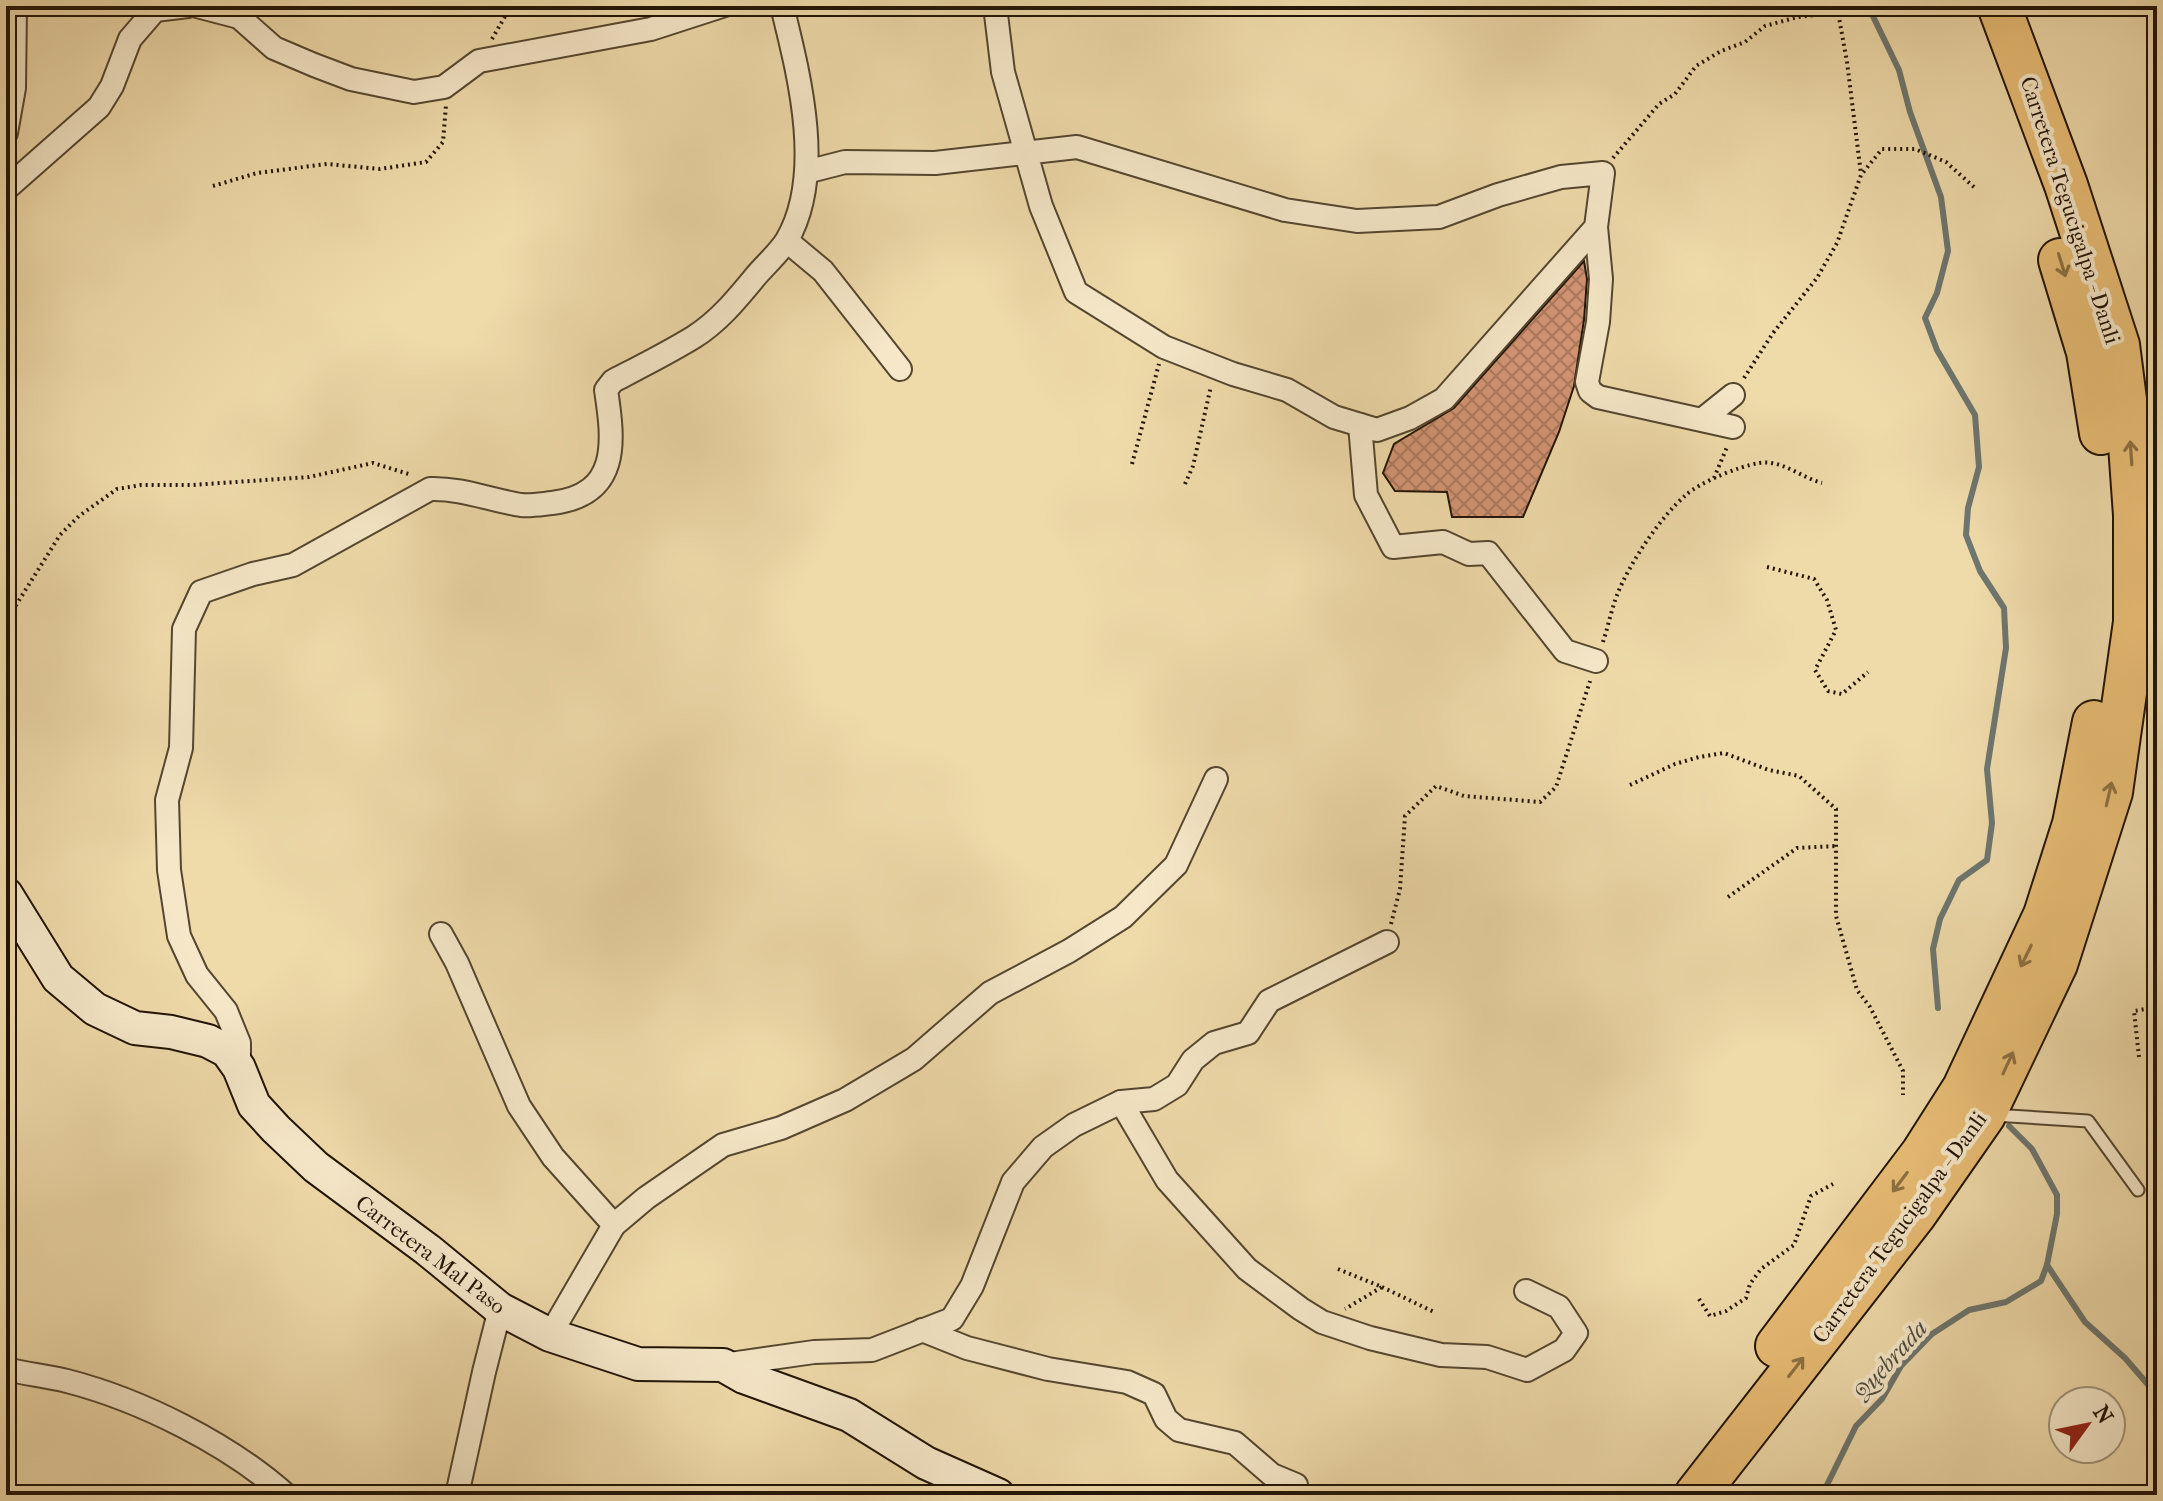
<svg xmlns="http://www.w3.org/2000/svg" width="2163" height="1501" font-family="'IM FELL French Canon',serif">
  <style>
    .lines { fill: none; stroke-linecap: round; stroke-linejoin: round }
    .stream { stroke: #6d766f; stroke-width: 6 }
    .building { fill: url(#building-cross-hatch); stroke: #211406; stroke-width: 2 }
    .lane-casing { stroke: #54462f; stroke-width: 15 }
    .street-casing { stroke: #54462f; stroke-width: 26 }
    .secondary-casing { stroke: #211406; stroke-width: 36 }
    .highway-casing { stroke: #211406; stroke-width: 46 }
    .path { stroke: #211406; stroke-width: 4; stroke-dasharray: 2 4; stroke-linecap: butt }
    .lane { stroke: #f5e7c8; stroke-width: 11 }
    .street { stroke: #f5e7c8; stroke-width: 22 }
    .secondary { stroke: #f5e7c8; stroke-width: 32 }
    .highway { stroke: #e8bd75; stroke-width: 42 }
    .oneway { stroke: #8e7143 }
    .labels { text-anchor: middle; stroke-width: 8; stroke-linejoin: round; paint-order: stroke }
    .street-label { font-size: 22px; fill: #211406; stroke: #f5e7c8 }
    .water-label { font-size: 24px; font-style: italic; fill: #4d4d43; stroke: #f5e7c8 }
  </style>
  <defs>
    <pattern id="building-cross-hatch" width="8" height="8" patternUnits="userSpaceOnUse" patternTransform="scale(2)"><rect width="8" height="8" fill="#d39473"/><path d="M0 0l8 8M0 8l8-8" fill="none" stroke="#ab785c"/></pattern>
  </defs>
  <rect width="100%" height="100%" fill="#efdaaa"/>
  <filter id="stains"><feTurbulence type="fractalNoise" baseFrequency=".0025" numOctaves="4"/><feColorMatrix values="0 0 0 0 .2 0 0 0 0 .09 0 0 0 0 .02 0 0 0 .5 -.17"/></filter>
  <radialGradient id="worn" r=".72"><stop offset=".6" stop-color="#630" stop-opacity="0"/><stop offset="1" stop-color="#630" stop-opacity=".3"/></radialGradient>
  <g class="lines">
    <g class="stream">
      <path d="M1868,6l31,64 11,42 31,85 7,54 -11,42 -12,25 12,32 38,65 4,52 -11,41 -2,27 14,36 24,37 2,40 -19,121 5,54 -5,37 -28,20 -19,39 -7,30 5,59"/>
      <path d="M2047,1265l38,57 40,36 32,37"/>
      <path d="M1822,1495l34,-69 26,-27 19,-33 31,-32 37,-24 37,-8 35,-21 6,-16 10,-51v-19l-25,-46 -23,-23"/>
    </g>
  </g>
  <path class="building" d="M1584,261l3,18 -3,41 -10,66 -15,46 -36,85h-71l-5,-25 -52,-1 -12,-18 11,-29 60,-36z"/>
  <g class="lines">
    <defs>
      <path id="lane" d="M1993,1115l95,6 50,69"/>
      <g id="street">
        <path d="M197,6l42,11 35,31 40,17 37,14 63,13 30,-5 35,-26 172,-32 71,-23"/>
        <path d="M6,133l8,-45 1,-82"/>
        <path d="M806,172l39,-10 90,1 142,-16 208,63 72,11 82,-4 59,-22 63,-18 42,-4 -7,54 -152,172 -34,19 -33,12 -43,-13 -47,-27 -54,-16 -69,-27 -88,-55 -35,-86 -38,-134 -8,-66"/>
        <path d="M6,189l93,-82 13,-21 18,-47 25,-29 33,-4"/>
        <path d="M1596,227l5,52 -3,43 -11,60 3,9 8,6 135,30"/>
        <path d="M787,241l36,30 77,98"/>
        <path d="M1703,419l30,-24"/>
        <path d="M1360,425l6,70 27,52 50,-5 26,12 19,-1 77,98 31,10"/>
        <path d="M441,934l16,29 62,143 34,51 61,68"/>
        <path d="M239,1068v-25l-13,-32 -29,-36 -18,-39 -10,-66 -2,-70 14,-52 3,-119 17,-37 52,-18 40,-9 137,-76c31,-1 60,11 91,16 10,1 21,-1 31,-2 68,-8 62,-61 54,-113l7,-9c27,-14 55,-28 81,-44 25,-16 42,-37 61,-60 10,-12 24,-24 32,-37 38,-66 12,-165 -5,-234"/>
        <path d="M1121,1102l46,78 80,89 54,40 21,13 48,16 71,17 46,2 40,13 37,-20 12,-17 -17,-26 -33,-16"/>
        <path d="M922,1330l45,18 81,21 79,13 27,12 12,25 13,11 56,13 37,32 24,10"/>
        <path d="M550,1335l64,-110 32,-27 77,-53 58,-17 64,-28 69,-41 76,-66 79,-42 54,-34 53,-52 40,-86"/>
        <path d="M723,1365l91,-13 58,-2 80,-31 20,-33 41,-104 30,-35 31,-22 47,-23 33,-3 23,-14 16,-25 21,-17 34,-10 21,-32 118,-59"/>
        <path d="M6,1369c20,5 41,7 61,12 74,19 162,63 219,114"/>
        <path d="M457,1495l27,-123 16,-63"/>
      </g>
      <path id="secondary" d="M6,894l52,84 37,31 40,19 36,4 37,9 19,10 12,17 15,37 22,24 40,38 112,83 72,59 50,26 88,29 85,1 21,12 105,38 77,48 72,32"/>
      <g id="highway">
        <path d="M2060,260l28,92 13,81"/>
        <path d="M1777,1346l145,-192 42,-66 81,-173 29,-91 20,-102"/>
        <path d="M1696,1495l219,-281 69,-99 72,-151 55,-172 24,-170v-107l-6,-84 -11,-86 -52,-160 -67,-179"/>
      </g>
    </defs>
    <use href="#lane" class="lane-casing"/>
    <use href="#street" class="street-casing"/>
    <use href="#secondary" class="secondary-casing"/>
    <use href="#highway" class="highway-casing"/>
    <g class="path">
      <path d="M1836,6l2,6c21,1 39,1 60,-6"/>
      <path d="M1014,11l40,-5"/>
      <path d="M492,39l19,-33"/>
      <path d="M1613,158l46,-54 16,-10 21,-28 25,-15 24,-9 20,-16 33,-9 40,-5 9,50 14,112"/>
      <path d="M213,186l44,-13 70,-9 53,5 46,-7 17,-20 3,-37"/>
      <path d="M1744,378l29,-45 44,-55 20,-35 24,-68 21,-26h33l31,13 29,26"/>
      <path d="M1132,464l27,-100"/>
      <path d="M1714,478l13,-31"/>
      <path d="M1185,484l8,-18 18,-80"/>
      <path d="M1767,567l47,12 13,21 9,30 -21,40 13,21 14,3 26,-22"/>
      <path d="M6,621l54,-86 19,-19 38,-27 24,-4h51l117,-8 64,-14 39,12"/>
      <path d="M1603,642c5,-15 8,-31 14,-47 12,-31 44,-79 69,-100 14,-13 54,-29 73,-32 22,-4 43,15 63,20"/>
      <path d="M1630,785l45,-21 24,-7 25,-4 45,17 30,6 37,33v107l21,74 13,17 33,64v24"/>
      <path d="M1728,897l69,-49 39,-2"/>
      <path d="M1391,924l9,-35 5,-73 31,-30 28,10 76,6 16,-15 34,-106"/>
      <path d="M2139,1057l-5,-46 23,-4"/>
      <path d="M1338,1269l44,18 -37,22"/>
      <path d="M1382,1287l52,25"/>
      <path d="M1699,1299l11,17 16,-5 20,-13 4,-14 11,-15 33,-24 17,-49 22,-12"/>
    </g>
    <use href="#lane" class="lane"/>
    <use href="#street" class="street"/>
    <use href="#secondary" class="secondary"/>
    <use href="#highway" class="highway"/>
  </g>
  <defs><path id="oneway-shaft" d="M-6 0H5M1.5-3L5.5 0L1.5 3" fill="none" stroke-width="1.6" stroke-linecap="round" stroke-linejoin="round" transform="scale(2)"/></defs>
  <g class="oneway">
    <use href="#oneway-shaft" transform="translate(2062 265) rotate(73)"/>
    <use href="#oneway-shaft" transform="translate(2131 453) rotate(-94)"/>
    <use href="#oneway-shaft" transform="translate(2109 794) rotate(-77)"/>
    <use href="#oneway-shaft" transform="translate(2026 956) rotate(116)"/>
    <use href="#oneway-shaft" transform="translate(2008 1063) rotate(-65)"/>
    <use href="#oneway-shaft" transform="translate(1900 1182) rotate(127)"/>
    <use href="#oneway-shaft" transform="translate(1796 1367) rotate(-52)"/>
  </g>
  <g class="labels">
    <g class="street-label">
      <text transform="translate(2071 210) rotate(72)" y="8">Carretera Tegucigalpa - Danli</text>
      <text transform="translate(1899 1227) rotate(-54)" y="8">Carretera Tegucigalpa - Danli</text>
      <text transform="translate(431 1254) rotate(37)" y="8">Carretera Mal Paso</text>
    </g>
    <g class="water-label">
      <text transform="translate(1890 1360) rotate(-48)" y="8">Quebrada</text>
    </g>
  </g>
  <rect width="2163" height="1501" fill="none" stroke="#efdaaa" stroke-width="32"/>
  <rect x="8" y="8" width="2147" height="1485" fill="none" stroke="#211406" stroke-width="4"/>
  <rect x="16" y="16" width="2131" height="1469" fill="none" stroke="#211406" stroke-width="2"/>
  <g transform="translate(2087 1425) rotate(57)"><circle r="38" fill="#f5e7c8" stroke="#a0937a" stroke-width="2"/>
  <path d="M0-6L14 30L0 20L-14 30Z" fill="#8f2418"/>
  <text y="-12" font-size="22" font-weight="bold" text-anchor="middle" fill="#211406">N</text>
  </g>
  <rect width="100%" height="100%" filter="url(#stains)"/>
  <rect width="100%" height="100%" fill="url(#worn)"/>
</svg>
